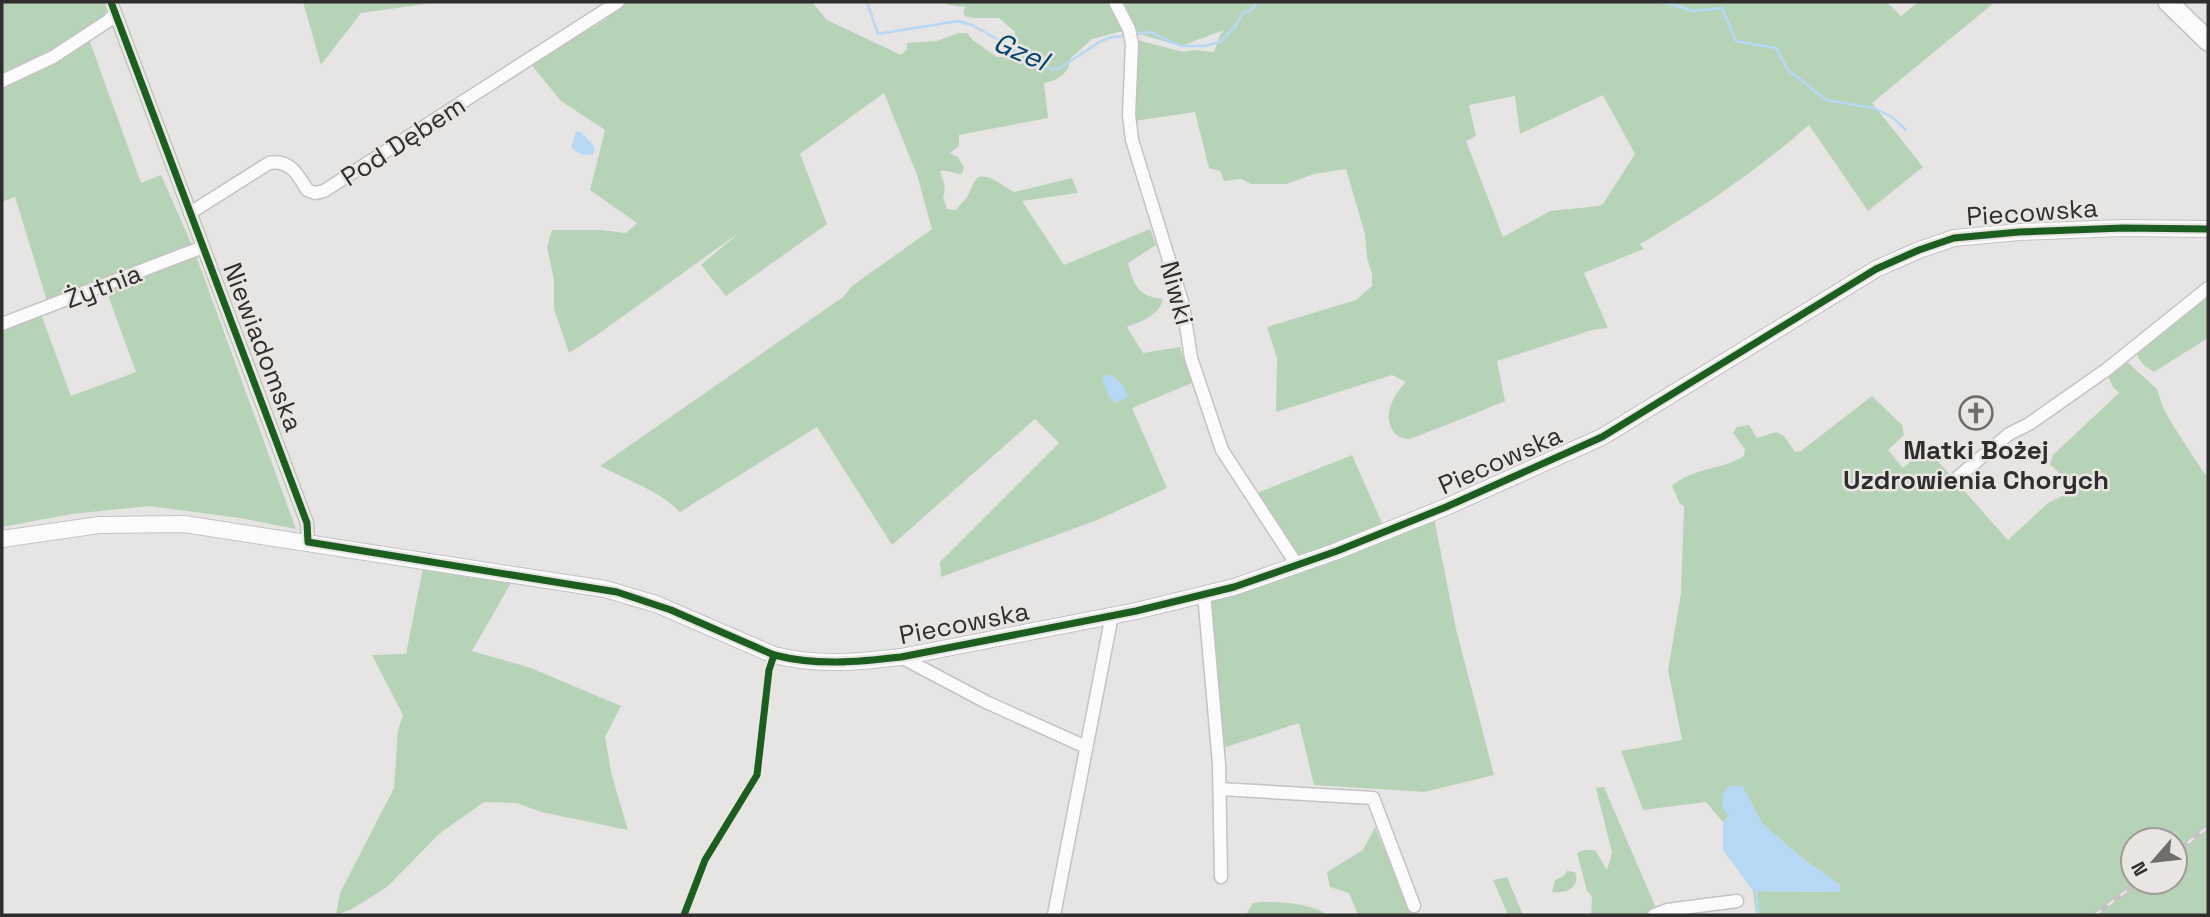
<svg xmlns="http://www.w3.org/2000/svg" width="2210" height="917" font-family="'Space Grotesk',sans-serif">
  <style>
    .green { fill: #b6d3b8; fill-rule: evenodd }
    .water { fill: #b7d8f5 }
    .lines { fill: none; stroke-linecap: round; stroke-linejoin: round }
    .stream { stroke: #b7d8f5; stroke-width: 2.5 }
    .street-casing { stroke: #c4c3c2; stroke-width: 15 }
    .secondary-casing { stroke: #c4c3c2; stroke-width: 18 }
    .primary-casing { stroke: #c4c3c2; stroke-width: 22 }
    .street { stroke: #fbfbfb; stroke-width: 12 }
    .secondary { stroke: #fbfbfb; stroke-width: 16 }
    .primary { stroke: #fbfbfb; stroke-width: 19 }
    .rail-casing { stroke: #c4c3c3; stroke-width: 5 }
    .rail { stroke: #e8e5e3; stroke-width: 2.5; stroke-dasharray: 8; stroke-linecap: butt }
    .cycleway-casing { stroke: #e8e5e3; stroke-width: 11 }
    .cycleway { stroke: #1b5e20; stroke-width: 7 }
    .labels { text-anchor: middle; stroke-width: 5; stroke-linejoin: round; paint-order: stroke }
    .street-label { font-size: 26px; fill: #2f2e2d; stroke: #e8e5e3 }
    .poi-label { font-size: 26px; font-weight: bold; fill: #2f2e2d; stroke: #e8e5e3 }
    .water-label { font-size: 28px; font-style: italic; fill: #00446e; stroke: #e8e5e3 }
  </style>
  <rect width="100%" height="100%" fill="#e7e5e4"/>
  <g class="green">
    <path d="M2,2h101l3,7 -2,9 -47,30 -55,26z"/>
    <path d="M303,2h126l-4,2 -64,9 -40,52z"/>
    <path d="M627,2h185l15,18 74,35 6,-6v-6l30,-2 21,-8h9l7,8 23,16h8l9,-16 1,-9 -16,-14h-24l-10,-2 -2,-5 3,-4 -17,-2 -7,-3h165l16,29 -31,8 -22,20c0,14 -13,22 -26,24l4,35 -89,17v11l-9,7 8,4 6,10 -2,7c-8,0 -14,-4 -22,-3 3,10 7,16 3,26l4,12 9,1c3,-5 8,-8 11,-13 8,-13 6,-27 27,-17 7,3 13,9 20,12l58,-14 6,15 -56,8 42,64 86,-36 6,16 -28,18c6,22 9,33 35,36 -3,16 -23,23 -36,28l16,26 37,-6 12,36 -60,25 35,80 -72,33 -154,56 -1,-15 119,-119 -24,-24 -143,126 -75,-118 -137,85c-20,-21 -53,-32 -80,-46l243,-169 9,-11 80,-57 -15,-54 -33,-82 -84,61 27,70 -101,72 -25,-31 39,-33 -143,103 -28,18 -15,-44v-29l-7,-33 5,-17h49l25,3 11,-10 -47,-33 15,-60 -44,-29 -31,-38 77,-44 -2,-4z"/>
    <path d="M1123,2h187l2,2 3,-2h572l14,14 17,-14h77l-123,101 51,64 -55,44 -59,-86c-54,47 -107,83 -169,119l4,5 -60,24 24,55 -16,2 -95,31 8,40c-26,11 -51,21 -77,31 -6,2 -15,7 -21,7 -11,-1 -16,-9 -18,-18 -2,-14 7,-29 17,-39l-14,-7 -116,37 1,-54 -10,-31 89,-27 16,-14v-12l-5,-16 -2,-24 -19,-65 -32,5 -28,10h-35l-10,-5 -17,2 -4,-10 -11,-3 -14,-56 -61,9 4,-81 45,12 12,-2 19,2 6,-17 4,-5 -43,16 -42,-12zM1603,95l32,59 -32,50 -4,2 -49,5 -47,26 -37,-96 10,-5 -7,-31 46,-9 5,38z"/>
    <path d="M89,39l52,144 20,-8 31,70 -145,56 -32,-104 -13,5v-117z"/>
    <path d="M194,250l102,279 -56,-11 -91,-12 -77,8 -70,13v-198l39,-15 30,82 65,-24 -30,-82z"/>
    <path d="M2208,295v43l-54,34c-9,-6 -15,-9 -17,-20z"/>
    <path d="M2125,360l32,29 5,16 10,19 30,46 6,7v438h-452l-3,-24 87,1v-7l-42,-30 -36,-32 -20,-37 -13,30 -6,6 -17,-20 -63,8 -22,-59 61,-11 -14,-70 13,-76 3,-88 -4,-2 -8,-18c20,-18 50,-16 72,-30l1,-7 -12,-16 4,-6 12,-2 8,13 19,-6 8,4 11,16 6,-1 71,-55 30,29 2,10 -16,15 15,18 23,-20 82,92 40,-37 14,-7 5,-6 -3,-12 -14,-14 3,-9 66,-62 -6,-6 -5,-11zM2133,840h42v42h-42z"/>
    <path d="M1352,455l30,68 52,-5 22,111 38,146 -69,17 -111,-7 -15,-62 -79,26 -16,-155 88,-36 -35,-65z"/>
    <path d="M423,568l33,4 55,11 -39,68 59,17 90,38 -16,31 7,39 16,54 -87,-18 -24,-9 -33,-1 -45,32 -52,53 -35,22 -16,6 4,-22 54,-105 4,-58 5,-15 -31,-60 34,-1z"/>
    <path d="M1604,787l55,128h-68l1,-19 -5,-5 -10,-38 7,-3h11l12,20 5,-17 -16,-65z"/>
    <path d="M1375,827l34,80 5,8h-56l-9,-22 -19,-6 -3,-15 36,-22z"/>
    <path d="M1567,871l8,1c6,16 -10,22 -23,20l3,-12 9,-4z"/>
    <path d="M1507,877l16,38h-15l-15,-35z"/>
    <path d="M1262,902c23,0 46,1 66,13h-82l7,-12z"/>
  </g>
  <g class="water">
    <path d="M576,131l5,1 12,13 2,5 -2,4 -10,1 -12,-7z"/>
    <path d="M1107,375h5l11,10 5,12 -12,6 -7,-6 -7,-19z"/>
    <path d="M1729,786h13l20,37 36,32 42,30v7l-87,-1 -30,-41v-28l6,-6 -7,-9 1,-13z"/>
  </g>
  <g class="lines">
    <g class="stream">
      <path d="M867,2l11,32 80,-13 14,4 80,45 8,-2 41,-27 11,-4 14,-1"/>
      <path d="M1573,2h2"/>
      <path d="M1653,2l14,1 26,8 29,-3 14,33 40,7 12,22 38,30 48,8 18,9 14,13"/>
      <path d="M1133,35l17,-3 31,14h24l15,-4 14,-14 10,-16 6,-1 8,-9"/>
      <path d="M1756,891l2,24"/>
    </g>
    <defs>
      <g id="street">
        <path d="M111,2l196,521 1,19"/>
        <path d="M1115,2l14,27 3,15 -3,71 3,25 51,165 8,53 31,92 75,115"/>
        <path d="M2,81l51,-24 55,-36 7,-7"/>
        <path d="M190,213l79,-50c20,-4 29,11 38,27l8,3 9,-2 294,-189"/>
        <path d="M2,324l201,-77"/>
        <path d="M1958,477l51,-43 20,-10 77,-54 102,-82"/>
        <path d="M1204,594l15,170 2,113"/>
        <path d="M901,657l85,45 100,45"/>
        <path d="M1220,789l153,9 41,108"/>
        <path d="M1054,915l58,-300"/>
        <path d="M1654,915l13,-5 70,-9"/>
      </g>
      <path id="secondary" d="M2,539l97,-14 85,-1 421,65 51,15 118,51c43,11 84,7 127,2l235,-46 98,-24 103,-36 109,-44 156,-70 274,-168 43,-19 35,-12 65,-6 104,-4 85,1"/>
      <path id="primary" d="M2168,2l40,39"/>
    </defs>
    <use href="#street" class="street-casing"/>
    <use href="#secondary" class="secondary-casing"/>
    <use href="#primary" class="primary-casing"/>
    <use href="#street" class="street"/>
    <use href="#secondary" class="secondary"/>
    <use href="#primary" class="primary"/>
    <defs>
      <g id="rail">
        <path d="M2175,853l33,-26"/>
        <path d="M2095,915l43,-33"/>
      </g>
    </defs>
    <use href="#rail" class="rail-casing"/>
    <use href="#rail" class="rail"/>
    <defs>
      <g id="cycleway">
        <path d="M111,2l196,521 1,19 309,50 54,18 103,45c43,11 84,7 127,2l235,-46 98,-24 103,-36 109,-44 156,-70 274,-168 43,-19 35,-12 65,-6 104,-4 85,1"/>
        <path d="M684,915l21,-55 52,-85 12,-105 5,-15"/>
      </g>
    </defs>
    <use href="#cycleway" class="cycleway-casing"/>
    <use href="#cycleway" class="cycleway"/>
  </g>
  <defs>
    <symbol id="church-ring" viewBox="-11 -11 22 22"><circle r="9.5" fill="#e8e5e3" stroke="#6f6e6d" stroke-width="1.5"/><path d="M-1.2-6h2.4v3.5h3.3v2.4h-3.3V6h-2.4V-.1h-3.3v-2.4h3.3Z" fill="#6f6e6d"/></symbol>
  </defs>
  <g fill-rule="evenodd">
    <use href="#church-ring" x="1957" y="394" width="38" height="38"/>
  </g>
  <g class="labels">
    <g class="street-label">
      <text transform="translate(403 141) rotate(-33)" y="9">Pod Dębem</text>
      <text transform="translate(2032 212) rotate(-4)" y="9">Piecowska</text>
      <text transform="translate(103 286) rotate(-21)" y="9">Żytnia</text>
      <text transform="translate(1177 293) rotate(75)" y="9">Niwki</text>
      <text transform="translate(263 347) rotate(69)" y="9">Niewiadomska</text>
      <text transform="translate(1500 460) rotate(-24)" y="9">Piecowska</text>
      <text transform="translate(964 623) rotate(-11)" y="9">Piecowska</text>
    </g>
    <g class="poi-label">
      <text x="1976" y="459">Matki Bożej<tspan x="1976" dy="30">Uzdrowienia Chorych</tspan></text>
    </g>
    <g class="water-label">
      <text transform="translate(1021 51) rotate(23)" y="10">Gzel</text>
    </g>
  </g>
  <rect width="2210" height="917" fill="none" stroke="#2f2e2d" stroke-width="7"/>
  <g transform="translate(2154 861) rotate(242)"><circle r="33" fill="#e8e5e3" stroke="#9e9c9a" stroke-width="2"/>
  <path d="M0-5L12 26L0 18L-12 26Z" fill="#6f6e6d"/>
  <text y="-10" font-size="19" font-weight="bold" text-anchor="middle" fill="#2f2e2d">N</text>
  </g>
</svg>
